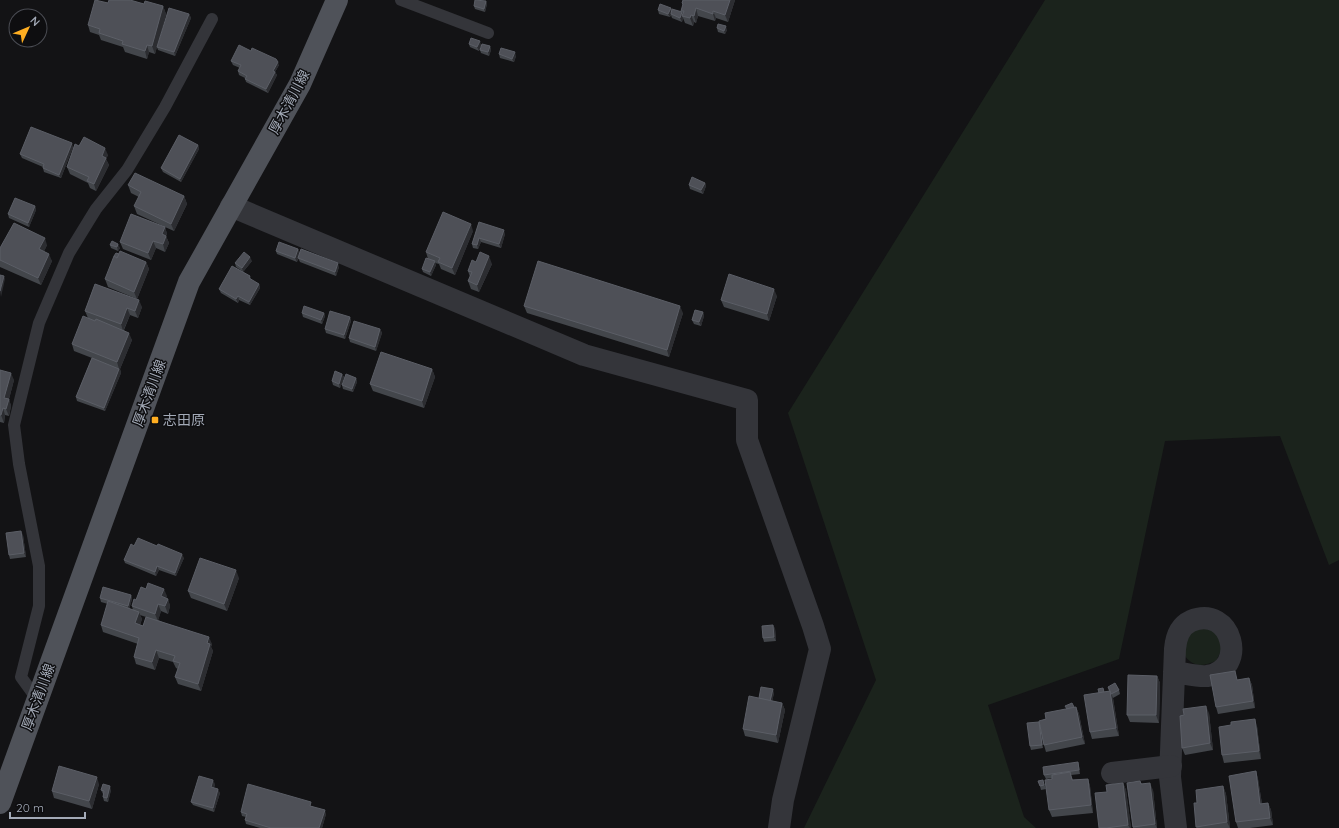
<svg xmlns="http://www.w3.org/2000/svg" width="1339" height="828" font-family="Quicksand,'Noto Sans JP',sans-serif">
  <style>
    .green { fill: #1b231c }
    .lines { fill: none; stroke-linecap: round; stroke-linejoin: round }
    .lane { stroke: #34353a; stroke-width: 12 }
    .street { stroke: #34353a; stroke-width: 22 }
    .primary { stroke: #4f5259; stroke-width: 22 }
    .wall { fill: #43464b; fill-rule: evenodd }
    .shaded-wall { fill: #2c2d31 }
    .building { fill: #4e5057; stroke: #5b5e66 }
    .poi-dot { fill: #ffae21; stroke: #0e0e10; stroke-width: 1.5 }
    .labels { text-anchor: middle; stroke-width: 3; stroke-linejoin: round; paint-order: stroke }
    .street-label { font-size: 14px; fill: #a3aab7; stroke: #0e0e10 }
    .poi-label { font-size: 14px; fill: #a3aab7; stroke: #0e0e10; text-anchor: start }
  </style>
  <rect width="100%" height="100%" fill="#131315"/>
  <g class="green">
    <path d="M1045,0h294v560l-10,5 -49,-129 -115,5 -46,218 -131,46 36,112 12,11h-232l72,-148 -88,-267z"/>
    <path d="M1192,629h23l8,18 -7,14c-12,5 -22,7 -31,-5l-1,-17z"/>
  </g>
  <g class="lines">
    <g class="lane">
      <path d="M401,0l87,33"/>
      <path d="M37,699l-16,-22 18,-71v-40l-20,-102 -5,-39 25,-102 30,-70 27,-44 31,-39 38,-63 47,-88"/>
    </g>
    <g class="street">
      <path d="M231,206l353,149 163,45v40l66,186 7,23 -37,151 -4,28"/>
      <path d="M1174,672c10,1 23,5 33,4 42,-6 25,-72 -16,-55 -11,5 -15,16 -16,28l-5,128 6,51"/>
      <path d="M1112,773l59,-7"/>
    </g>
    <path class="primary" d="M0,803l189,-521 111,-198 37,-84"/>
  </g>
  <g class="wall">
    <path d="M683,0h52l-7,22 -12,-4 -1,3 -17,-5 -2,7 -2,-1 -1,4 -8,-3 -2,-5 -1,4 -10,-4 -1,-3 -1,2 -11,-3 -1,-4 13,-2 1,2 10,2 -1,-1 2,-5 -1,-3z"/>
    <path d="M486,1l1,3 -2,8 -10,-3 -1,-3z"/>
    <path d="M108,3l36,1 19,2 3,8 -11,40 -6,-2 -2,7 -22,-7 -2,-5 -22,-7 -2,-5 -9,-3 -2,-7z"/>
    <path d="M189,14l2,4 -16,38 -17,-6 -1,-3z"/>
    <path d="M717,28l10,2 -2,4 -7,-2z"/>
    <path d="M469,44l12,1 -2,6 -9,-4z"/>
    <path d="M490,46l1,4 -2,6 -8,-3 -1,-3z"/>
    <path d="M499,54l17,2 -2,6 -14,-4z"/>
    <path d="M231,61l48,4 -4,7 2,3 -9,18 -22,-11 -1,-4 -6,-3 -1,-4 2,-3 -7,-3z"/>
    <path d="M198,145l1,4 -18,33 -18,-10 -2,-4z"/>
    <path d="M79,146l29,9 -2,4 3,6 -13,26 -6,-3 -2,-5 -18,-9 -3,-7z"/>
    <path d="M73,147l-12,31 -17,-6 -1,-4v-1l-21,-9 -2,-4z"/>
    <path d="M705,183l1,3 -3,8 -13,-5 -1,-4z"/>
    <path d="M128,185l56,11 3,8 -13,27 -9,-4 2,7 -1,2 3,7 -4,9 -9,-4 -5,12 -28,-11 -3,-7 43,-16 -26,-12 -3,-8 5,-9 -8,-4z"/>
    <path d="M35,206l1,4 -7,17 -20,-9 -1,-4z"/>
    <path d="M479,222l26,12 -4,14 -20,-6 -3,7 -5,-1 -1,-4z"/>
    <path d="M473,231l-18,44 -14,-6 -2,-5 -4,-1 1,2 -5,11 -8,-4 -1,-3 6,-10 -2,-7z"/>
    <path d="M47,245l-3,6 8,10 -11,24 -41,-18v-19z"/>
    <path d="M110,245l10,3 -2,3 -7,-3z"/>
    <path d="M298,249l2,4 -3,9 -20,-8 -1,-3z"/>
    <path d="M298,258l41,9 -3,9 -36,-14z"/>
    <path d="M252,261l-9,11 7,4 1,4 8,4 1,4 -10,17 -11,-5 -1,3 -17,-10 -2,-4 23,-18 -6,-4 -1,-4z"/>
    <path d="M146,262l3,7 -12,30 -29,-12 -3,-8z"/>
    <path d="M476,262l16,2 -13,28 -8,-3 -3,-8 2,-4 -2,-6z"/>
    <path d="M95,284l47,23 -4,11 -8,-3 -6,15 8,10 -12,29 1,4 -16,38 -28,-10 -1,-4 16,-39 -18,-7 -2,-7 16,-26 -3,-7z"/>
    <path d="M777,296l-8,25 -45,-14 -3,-7z"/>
    <path d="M524,306l159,7 -14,44 -142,-44z"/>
    <path d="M703,312l1,4 -3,10 -7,-2 -2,-4z"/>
    <path d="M302,313h22l1,3 -3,8 -19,-7z"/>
    <path d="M350,317l1,4 -6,18 -19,-6 -1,-4z"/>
    <path d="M380,329l2,4 -6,18 -26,-9 -1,-4z"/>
    <path d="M432,369l3,8 -11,31 -51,-17 -3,-7z"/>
    <path d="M0,370l14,10 -5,19 2,7 -2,10 -4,-1 -1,8 -4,-1z"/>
    <path d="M342,374l2,3 -4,11 -7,-3 -1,-4z"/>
    <path d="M356,378l1,4 -4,10 -10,-3 -1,-4z"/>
    <path d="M23,535l3,22 -16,2 -1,-4z"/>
    <path d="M134,546l50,12 -8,18 -17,-6 -3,6 -31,-13 -1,-3z"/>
    <path d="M239,578l-12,33 -36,-13 -3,-7z"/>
    <path d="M131,595l1,4 -3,10 4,1 -1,-4 4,-6 31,-4 -1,2 2,1 2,7 -2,8 -7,-3 -3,9 54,24 -1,3 2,4 -12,40 -23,-7 -3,-7 3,-8 -2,-1 -3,-6 -14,-4 -4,12 -19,-6 -2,-7 4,-13 -35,-12 -2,-7 7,-21 -7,-2 -1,-4zM140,615l6,2 -3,9 -3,-1 2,-6z"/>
    <path d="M775,628l1,13 -12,1 -1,-4z"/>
    <path d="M1157,676l3,7 -1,40 -29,-1 -3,-7z"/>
    <path d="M1249,678l3,7 3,23 -37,6 -2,-7z"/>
    <path d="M1108,687l11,3 1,4 -7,4 6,38 -27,3 -2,-7 14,-40 5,-1z"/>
    <path d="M774,693l-2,8 10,2 3,7 -7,33 -33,-7 -2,-7 16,-31z"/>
    <path d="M1074,707h2l3,7 6,30 -39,8 -4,-14 1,10 -12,2 -1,-4 9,-24z"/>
    <path d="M1209,713l4,37 -28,5 -3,-7z"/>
    <path d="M1231,725l26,1 4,33 -37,4 -2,-8z"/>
    <path d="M1078,762l1,4 1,8 -9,1 2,5 15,-1 2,7 3,27 -41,4 -3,-7 3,-32 -6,1 -2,-4z"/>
    <path d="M1256,771l2,8 4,25 6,-1 3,7 2,15 -23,3h-12l-2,-6z"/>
    <path d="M1140,781l2,3 11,6 4,38h-24l-6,-45z"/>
    <path d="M1044,783l2,6 -5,1 -1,-4z"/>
    <path d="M1123,783l3,7 5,38h-32l8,-36z"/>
    <path d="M99,784l-7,25 -38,-11 -2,-7z"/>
    <path d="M215,784l-1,4 6,5 -6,19 -21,-7 -2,-3z"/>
    <path d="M1223,786l3,8 4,34h-33l-1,-1 1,-24z"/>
    <path d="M101,790h10l-3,12 -4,-1 -1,-4v-3z"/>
    <path d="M312,806l14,8 -4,14h-62l-14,-4 -1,-4 1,-3 -4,-1 -1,-4z"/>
  </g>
  <g class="shaded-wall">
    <path d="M730,0h5l-7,22 -3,-7z"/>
    <path d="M486,1l1,3 -2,8 -1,-3z"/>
    <path d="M163,6l3,8 -11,40 -3,-8z"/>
    <path d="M671,8l1,3 -2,6 -2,-3z"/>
    <path d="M696,8l2,8 -2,7 -2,-7z"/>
    <path d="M713,11l3,7 -1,3 -2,-7z"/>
    <path d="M682,12l1,4h-1l1,2 -1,4 -2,-4z"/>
    <path d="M189,14l2,4 -16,38 -1,-4z"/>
    <path d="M691,15l3,7 -1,4 -3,-8z"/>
    <path d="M726,26l1,4 -2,4 -1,-3z"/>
    <path d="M480,41l1,4 -2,6 -2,-4z"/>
    <path d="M147,45l2,7 -2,7 -2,-8z"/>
    <path d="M490,46l1,4 -2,6 -1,-4z"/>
    <path d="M515,52l1,4 -2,6 -2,-3z"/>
    <path d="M278,62l1,3 -4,7 2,3 -9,18 -2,-4 7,-18z"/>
    <path d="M72,143l1,4 -12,31 -2,-3z"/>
    <path d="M198,145l1,4 -18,33 -1,-3z"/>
    <path d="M105,148l3,7 -2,4 3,6 -13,26 -2,-7 8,-28z"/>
    <path d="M705,183l1,3 -3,8 -2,-4z"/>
    <path d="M184,196l3,8 -13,27 -3,-7z"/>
    <path d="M35,206l1,4 -7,17 -1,-4z"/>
    <path d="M471,224l2,7 -18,44 -3,-7z"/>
    <path d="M165,227l2,7 -1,2 3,7 -4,9 -2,-8 -1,-10z"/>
    <path d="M504,230l1,4 -4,14 -2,-4z"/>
    <path d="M45,238l2,7 -5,11 -3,-7z"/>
    <path d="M479,238l2,4 -3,7 -1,-4z"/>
    <path d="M153,241l3,7 -5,12 -3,-7z"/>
    <path d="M118,244l2,4 -2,3 -1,-4z"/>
    <path d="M298,249l2,4 -3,9 -2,-4z"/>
    <path d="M49,254l3,7 -11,24 -3,-7z"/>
    <path d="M489,256l3,8 -13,28 -2,-7z"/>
    <path d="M250,257l2,4 -9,11 -1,-4z"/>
    <path d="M435,261l1,4 -5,11 -1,-4z"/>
    <path d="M146,262l3,7 -12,30 -3,-7z"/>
    <path d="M338,263l1,4 -3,9 -1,-4z"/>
    <path d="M4,276l1,3 -4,18 -1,-6z"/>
    <path d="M259,284l1,4 -10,17 -1,-3z"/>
    <path d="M774,289l3,7 -8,25 -2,-7z"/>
    <path d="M238,296l1,4 -1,3 -2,-4z"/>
    <path d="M139,300l3,7 -4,11 -3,-7z"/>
    <path d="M680,306l3,7 -14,44 -2,-7z"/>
    <path d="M127,308l3,7 -7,16 -2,-7z"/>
    <path d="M703,312l1,4 -3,10 -2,-4z"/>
    <path d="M324,313l1,3 -3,8 -1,-4z"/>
    <path d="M350,317l1,4 -6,18 -1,-4z"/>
    <path d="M380,329l2,4 -6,18 -1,-4z"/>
    <path d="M129,333l3,7 -12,29 1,4 -16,38 -1,-3 15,-39 -2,-7z"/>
    <path d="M432,369l3,8 -11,31 -2,-7z"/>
    <path d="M11,373l3,7 -5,19 2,7 -2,10 -3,-7 -2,-11z"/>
    <path d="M342,374l2,3 -4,11 -1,-4z"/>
    <path d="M356,378l1,4 -4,10 -1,-3z"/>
    <path d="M3,408l2,7 -1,8 -3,-8z"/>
    <path d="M21,531l2,4 3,22 -2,-4z"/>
    <path d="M182,554l2,4 -8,18 -1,-3z"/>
    <path d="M157,566l2,4 -3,6 -1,-4z"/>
    <path d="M236,570l3,8 -12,33 -3,-7z"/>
    <path d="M164,589l3,7 -3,8 -3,-8z"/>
    <path d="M131,595l1,4 -3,11 -1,-4z"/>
    <path d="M168,599l2,7 -2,8 -3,-8z"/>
    <path d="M158,604l3,7 -3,10 -3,-7z"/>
    <path d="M139,612l3,7 -4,12 -3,-8z"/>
    <path d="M773,625l2,3 1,13 -2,-4z"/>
    <path d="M209,637l3,7 -1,3 2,4 -12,40 -3,-7z"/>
    <path d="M156,650l3,8 -4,12 -3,-8z"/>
    <path d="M1157,676l3,7 -1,40 -3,-8z"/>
    <path d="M1249,678l3,7 3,23 -2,-7z"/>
    <path d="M773,689l1,4 -3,14 -1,-4z"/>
    <path d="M1110,691l3,7 6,38 -3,-8z"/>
    <path d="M782,703l3,7 -7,33 -2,-8z"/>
    <path d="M1206,706l3,7 4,37 -3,-7z"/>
    <path d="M1076,707l3,7 6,30 -3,-7z"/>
    <path d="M1255,719l2,7 4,33 -2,-8z"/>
    <path d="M1040,722l1,4 2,22 -1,-3z"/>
    <path d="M1078,762l1,4 1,8 -1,-4z"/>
    <path d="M1256,771l2,8 5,32 -3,-7z"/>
    <path d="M97,777l2,7 -7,25 -3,-8z"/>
    <path d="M1088,779l2,7 3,27 -2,-8z"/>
    <path d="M213,780l2,4 -2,7 -2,-4z"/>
    <path d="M1123,783l3,7 5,38h-1l-2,-3z"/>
    <path d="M1150,783l3,7 4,38 -2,-4z"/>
    <path d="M110,786l1,4 -3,12 -1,-4z"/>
    <path d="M1223,786l3,8 4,34 -3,-6z"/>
    <path d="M218,789l2,4 -6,19 -1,-4z"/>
    <path d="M1268,803l3,7 2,15 -3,-7z"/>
    <path d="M325,810l1,4 -4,14h-3z"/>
  </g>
  <g class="building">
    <path d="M95,0l13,3 1,-3h21l14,4 1,-3 18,5 -11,40 -5,-1 -2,6 -23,-7 1,-3 -24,-8 1,-4 -12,-4z"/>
    <path d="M475,0l11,1 -2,8 -10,-3z"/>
    <path d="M683,0h47l-5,15 -12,-4v3l-17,-6 -2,8 -3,-1 -1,3 -8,-2 2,-5h-3l2,-7 -1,-1z"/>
    <path d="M660,4l11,4 -3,6 -10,-4z"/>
    <path d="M169,8l20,6 -15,38 -17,-5z"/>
    <path d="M672,9l10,3 -2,6 -9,-4z"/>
    <path d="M718,24l8,2 -2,5 -7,-3z"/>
    <path d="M471,38l9,3 -3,6 -8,-3z"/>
    <path d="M482,44l8,2 -2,6 -8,-2z"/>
    <path d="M239,45l12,6 1,-3 24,11 2,3 -5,9 2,1 -9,17 -21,-10 2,-3 -9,-5 3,-6 -10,-4z"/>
    <path d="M501,48l14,4 -3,7 -13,-5z"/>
    <path d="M31,127l41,16 -13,32 -16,-7 1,-4 -24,-10z"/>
    <path d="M179,135l19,10 -18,34 -19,-11z"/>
    <path d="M84,137l21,11 -3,8 4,2 -12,26 -7,-3 2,-4 -22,-10 8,-23 4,2z"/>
    <path d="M135,173l49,23 -13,28 -37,-18 7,-14 -13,-7z"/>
    <path d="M692,177l13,6 -4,7 -12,-5z"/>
    <path d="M15,198l20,8 -7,17 -20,-9z"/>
    <path d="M443,212l28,12 -19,44 -14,-6 2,-4 -14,-6z"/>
    <path d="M131,214l34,13 -3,7 4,2 -3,8 -10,-3 -5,12 -28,-11z"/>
    <path d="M479,222l25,8 -5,14 -20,-6 -2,7 -5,-1z"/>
    <path d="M14,223l31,15 -6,11 10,5 -11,24 -38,-18v-12z"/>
    <path d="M112,241l6,3 -1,3 -7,-2z"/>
    <path d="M279,242l19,7 -3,9 -19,-7z"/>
    <path d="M301,249l37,14 -3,9 -37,-14z"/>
    <path d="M120,251l26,11 -12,30 -29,-13 9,-23 3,2z"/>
    <path d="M244,252l6,5 -8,11 -7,-5z"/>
    <path d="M480,252l9,4 -12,29 -9,-4 4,-9 -4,-1 4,-11 4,2z"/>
    <path d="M116,253l3,1 -2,4 -3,-2z"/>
    <path d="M426,258l9,3 -5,11 -8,-3z"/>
    <path d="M538,261l142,45 -13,44 -143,-44z"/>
    <path d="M232,266l18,10 -1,2 10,6 -10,18 -11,-6 -2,3 -17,-10z"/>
    <path d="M729,274l45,15 -7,25 -46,-14z"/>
    <path d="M0,275l4,1 -4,15z"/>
    <path d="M95,284l44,16 -4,11 -8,-3 -6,16 -36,-13z"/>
    <path d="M304,306l20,7 -3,7 -19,-7z"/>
    <path d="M695,310l8,2 -4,10 -7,-2z"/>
    <path d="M330,311l20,6 -6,18 -19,-6z"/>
    <path d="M83,316l12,5 1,-2 33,14 -12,29 -45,-18z"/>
    <path d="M354,321l26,8 -5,18 -26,-9z"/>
    <path d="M381,352l51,17 -10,32 -52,-17z"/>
    <path d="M92,358l27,11 -15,39 -28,-11z"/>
    <path d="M0,370l11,3 -7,25 5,1 -3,10 -3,-1 -2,7h-1z"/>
    <path d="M335,371l7,3 -3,10 -7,-3z"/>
    <path d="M346,374l10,4 -4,11 -10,-4z"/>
    <path d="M21,531l3,22 -15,2 -3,-22z"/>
    <path d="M138,538l19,8 1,-2 24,10 -7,19 -18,-7 -2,6 -31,-12 7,-16 3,2z"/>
    <path d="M200,558l36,12 -12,34 -36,-13z"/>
    <path d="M148,583l16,6 -3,7 7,3 -3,7 -7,-2 -3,10 -23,-8 2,-7 2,1 5,-13 5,2z"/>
    <path d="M103,587l28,8 -3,11 -28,-8z"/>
    <path d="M108,601l31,11 -4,11 8,3 3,-9 63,20 -2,6 3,1 -12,40 -23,-7 5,-14 -7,-2 2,-5 -19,-6 -4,12 -18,-5 5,-19 -38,-13z"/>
    <path d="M773,625l1,12 -11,1 -1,-12z"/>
    <path d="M1235,671l2,9 12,-2 4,23 -37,6 -6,-32z"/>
    <path d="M1128,675l29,1 -1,39h-29z"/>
    <path d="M1115,683l4,7 -8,4 -1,-3 -2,-4z"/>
    <path d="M761,687l12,2 -3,12 -11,-3z"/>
    <path d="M1103,688l1,4 -5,1 -1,-4z"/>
    <path d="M1110,691l6,37 -26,4 -6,-37z"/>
    <path d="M749,696l33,7 -6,32 -33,-6z"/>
    <path d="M1072,703l2,4 -7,2 -2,-3z"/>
    <path d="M1206,706l4,37 -28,5 -2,-32 4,-1 -1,-6z"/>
    <path d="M1076,707l6,30 -38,8 -5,-24 7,-2 -1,-6z"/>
    <path d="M1255,719l4,32 -37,4 -3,-28 12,-2v-3z"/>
    <path d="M1039,722l3,23 -12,1 -3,-23z"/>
    <path d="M1078,762l1,8 -35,5 -1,-8z"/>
    <path d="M59,766l38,11 -8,24 -37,-10z"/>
    <path d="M1256,771l4,33 8,-1 2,15 -34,4 -7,-46z"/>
    <path d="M1070,772l2,8 16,-1 3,26 -42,5 -4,-30 7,-1v-4z"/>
    <path d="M199,776l14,4 -2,7 7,2 -5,19 -22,-6z"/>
    <path d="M1043,780l1,5 -4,1 -2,-5z"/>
    <path d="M1140,781l1,3 9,-1 5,41 -22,3 -6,-44z"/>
    <path d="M1123,783l5,42 -22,3h-7l-4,-35 12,-1 -1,-7z"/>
    <path d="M103,784l7,2 -3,12 -4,-1 1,-6 -3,-1z"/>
    <path d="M248,784l63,18 -1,4 15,4 -6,18h-48l-26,-8 2,-6 -6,-2z"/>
    <path d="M1223,786l4,36 -31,5 -2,-24h3l-1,-13z"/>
  </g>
  <rect class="poi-dot" x="151" y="416" width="8" height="8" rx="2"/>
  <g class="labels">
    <g class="street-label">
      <text transform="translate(289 102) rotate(-62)" y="5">厚木清川線</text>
      <text transform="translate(149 393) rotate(-70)" y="5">厚木清川線</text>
      <text transform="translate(38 697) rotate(-70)" y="5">厚木清川線</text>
    </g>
    <g class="poi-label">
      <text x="163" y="425">志田原</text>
    </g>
  </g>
  <g transform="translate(28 28) rotate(46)"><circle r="19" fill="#0e0e10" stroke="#4a4c53"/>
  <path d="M0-3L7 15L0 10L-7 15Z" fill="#ffae21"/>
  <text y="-6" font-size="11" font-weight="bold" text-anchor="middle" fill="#a3aab7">N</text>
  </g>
  <path d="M10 812v6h75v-6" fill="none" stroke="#a3aab7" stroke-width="2"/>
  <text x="16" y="812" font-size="12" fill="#a3aab7" stroke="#0e0e10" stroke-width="3" paint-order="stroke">20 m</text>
</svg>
